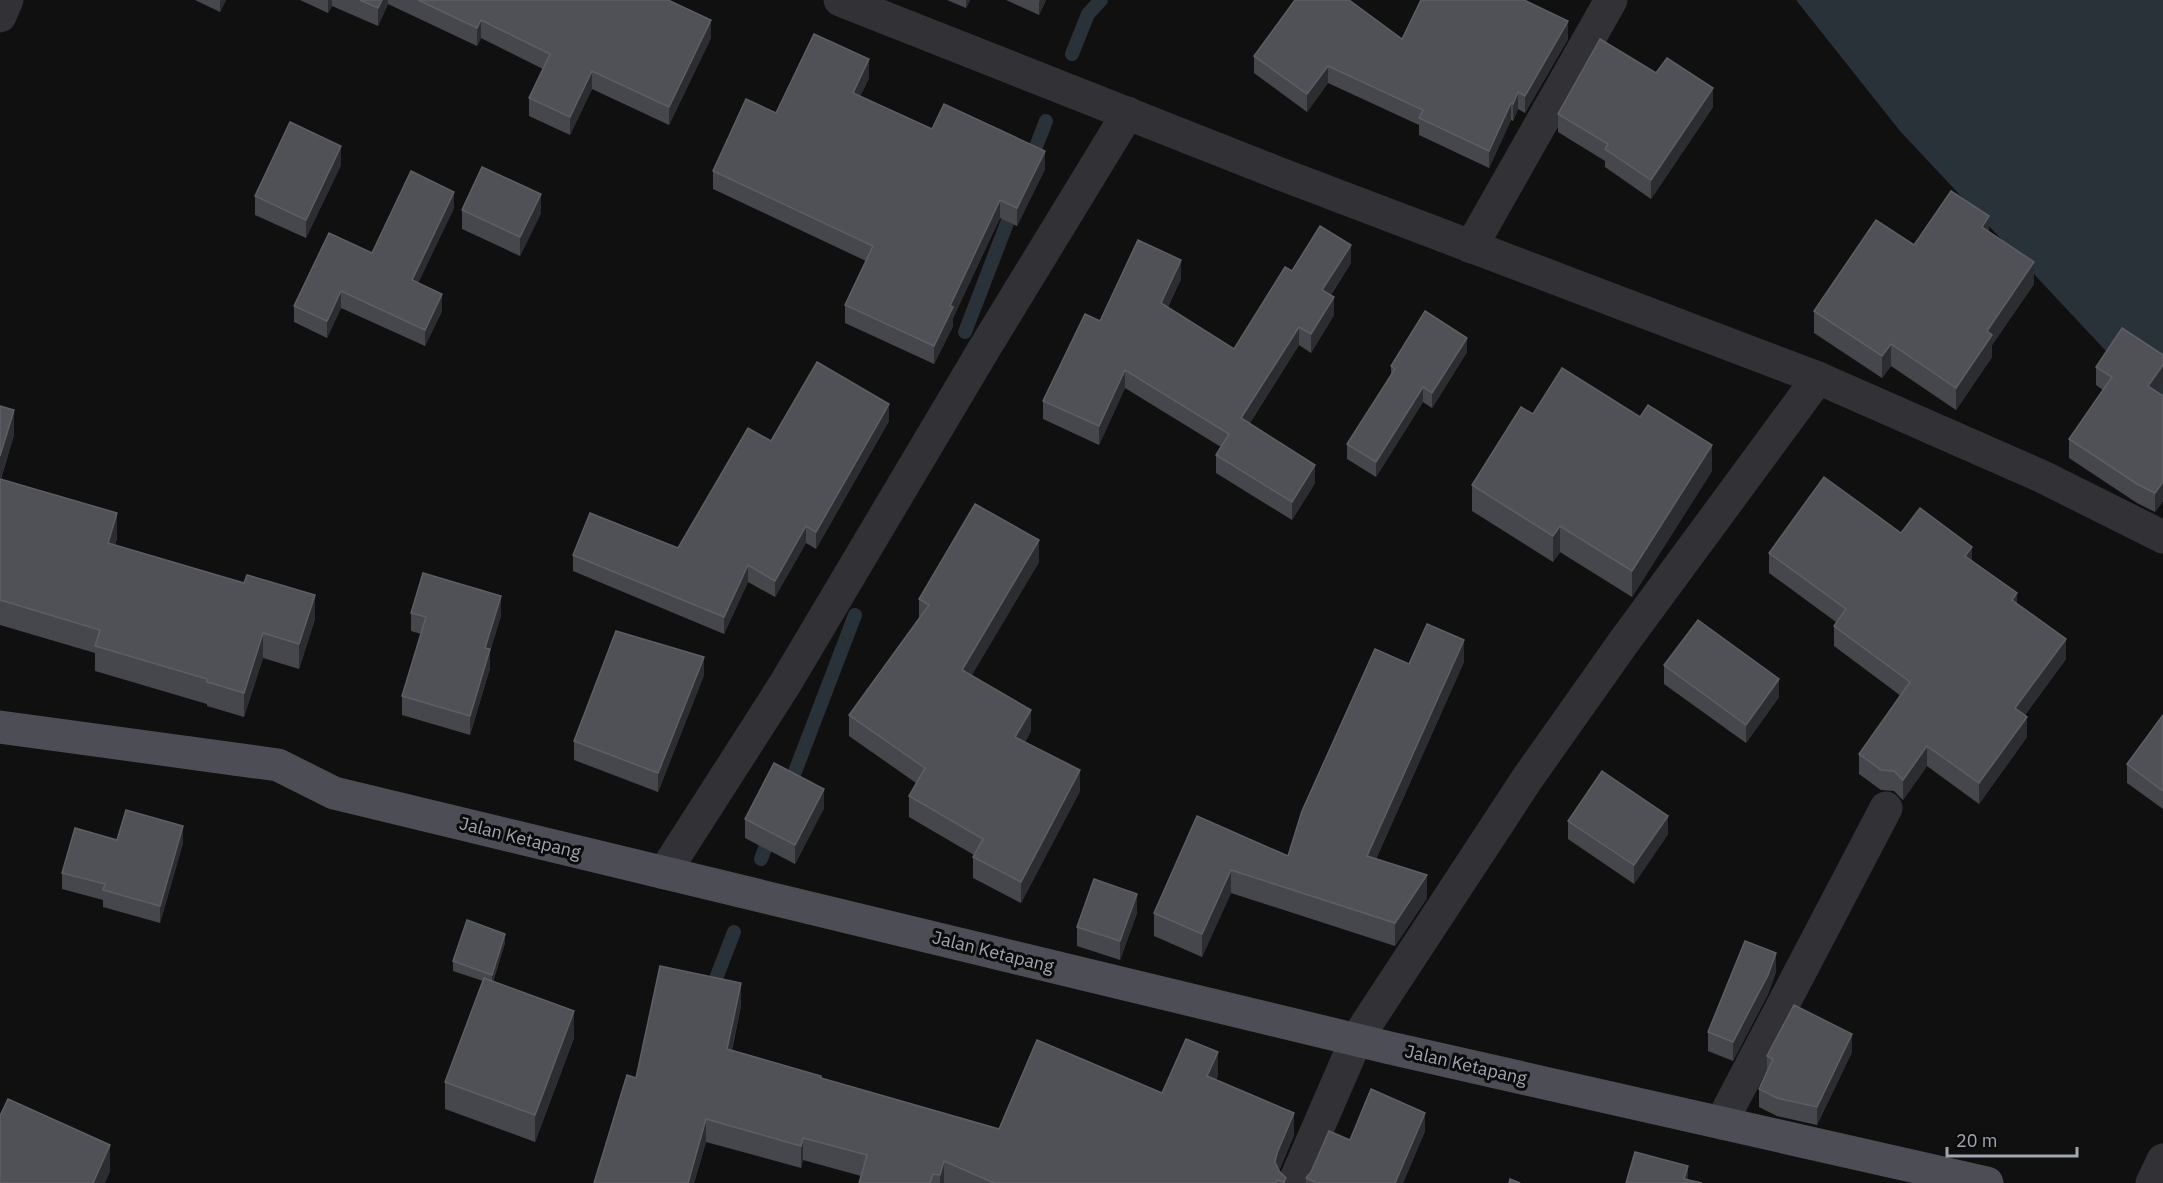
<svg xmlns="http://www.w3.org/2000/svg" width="2163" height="1183" font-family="'IBM Plex Sans',sans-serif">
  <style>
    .water { fill: #2a3239 }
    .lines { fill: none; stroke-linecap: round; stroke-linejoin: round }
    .stream { stroke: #2a3239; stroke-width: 14 }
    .minor { stroke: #313136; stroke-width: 33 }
    .major { stroke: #4d4e55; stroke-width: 33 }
    .wall { fill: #46474c }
    .shaded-wall { fill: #2c2d30 }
    .building { fill: #505157; stroke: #5c5f65; stroke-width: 1.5 }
    .labels { text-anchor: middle; stroke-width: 6; stroke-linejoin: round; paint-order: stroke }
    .street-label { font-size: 18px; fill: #a1a6b1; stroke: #0b0b0c }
  </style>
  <rect width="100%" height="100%" fill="#101011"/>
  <path class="water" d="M1796,0h367v412l-263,-281z"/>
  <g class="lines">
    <g class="stream">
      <path d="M1072,54l16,-40 13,-14"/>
      <path d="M1030,162l16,-41"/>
      <path d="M965,332l49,-127"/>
      <path d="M788,790l67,-175"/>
      <path d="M761,859l10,-26"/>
      <path d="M710,994l24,-62"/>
    </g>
    <g class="minor">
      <path d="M840,0l438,173 540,205 -195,265 -96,136 -171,261 -62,143"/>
      <path d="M0,16l7,-16"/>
      <path d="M1471,247l140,-247"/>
      <path d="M1818,378l223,98 122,61"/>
      <path d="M664,873l121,-189 199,-335 144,-236"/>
      <path d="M1721,1123l165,-315"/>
      <path d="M2152,1183l11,-23"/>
    </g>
    <path class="major" d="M0,727l278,38 56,28 1056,255 597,135"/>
  </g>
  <g class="wall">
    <path d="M195,0h31l-6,12z"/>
    <path d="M300,0h368l43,38 -42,87 -77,-36 -22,46 -41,-19v-18l14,-29 -62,-31 -4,8 -89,-42 -10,22 -46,-20 -4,7z"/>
    <path d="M947,0h23l-4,8z"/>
    <path d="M1006,0h40l-7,15z"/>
    <path d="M1402,39h166l-43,74 -7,-4 -5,12 -2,-1 -22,48 -70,-33v-10l-91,-42 -21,29 -53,-39v-17z"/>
    <path d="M869,78l-9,18 72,33 113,40 -28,57 -17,-8 -47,100v8l-19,38 -89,-41v-18l21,-44 -153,-72v-18l63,-58z"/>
    <path d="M1713,107l-62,92 -46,-32v-6l-47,-29v-18z"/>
    <path d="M341,165l-35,73 -51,-23v-19z"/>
    <path d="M454,208l-36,75 24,28 -17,35 -84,-38 -14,30 -33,-16v-16l78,-53z"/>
    <path d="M462,210l79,3 -21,43 -58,-27z"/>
    <path d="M1989,232l45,52 -42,61v12l-36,53 -65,-44 -9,12 -68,-45v-22l100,-66z"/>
    <path d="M1351,263l-20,32 3,20 -23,38 -12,-8 -49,78 65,60 -23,37 -76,-47v-18l5,-8 -96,-59 -26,57 -56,-26v-18l57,-80 81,-42 -13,28 66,42 58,-78z"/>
    <path d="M1467,352l-35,56 -9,-6 -47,75 -29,-18v-15l44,-69v-9z"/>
    <path d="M2096,367l61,25 6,4v105l-8,11 -18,-9 -68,-45v-19l34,-49 -7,-5z"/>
    <path d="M0,406l14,29 -13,44 116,59 -2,7 200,74 -16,50 -36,-11 -19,59 -37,-11v-2l-112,-33v-18l-95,-28z"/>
    <path d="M1533,414l179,57 -80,126 -72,-45 -7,10 -81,-51v-26z"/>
    <path d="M889,421l-73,128 -10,-6 -31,54 -27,-15 -24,52 -151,-63v-16l105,-7 93,-107z"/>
    <path d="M1901,533l71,28 45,43 49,55 -41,56 2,22 -48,67 -52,-38 -24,34 -9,-9 -13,-1 -22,-16v-20l42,-58 -67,-50v-20l2,-4 -67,-49v-20z"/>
    <path d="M1039,562l-68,114 60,55 -6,11 55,49 -59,112 -48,-25v-21l1,-2 -65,-38v-21l7,-13 -67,-47v-21l70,-97v-19z"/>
    <path d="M411,613l90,2 -11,37v16l-20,67 -68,-20v-19l19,-62 -10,-3z"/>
    <path d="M1464,662l-88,197 51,39 -32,48 -164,-53 -29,64 -48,-21v-23l43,-97 91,40 121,-192z"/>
    <path d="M1664,665l115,32 -33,46 -82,-59z"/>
    <path d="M704,675l-46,117 -84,-32v-19z"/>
    <path d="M2163,715v94l-36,-26v-19z"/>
    <path d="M824,808l-29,56 -50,-26v-19z"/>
    <path d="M1568,821l100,13 -34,50 -66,-45z"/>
    <path d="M117,840l66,3 -23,80 -57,-16v-7l-41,-11v-16z"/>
    <path d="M1137,913l-17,47 -43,-14v-19z"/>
    <path d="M505,943l-12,39 81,56 -39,104 -90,-33v-27l38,-101 -30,-10v-10z"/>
    <path d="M1776,972l-8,22 -35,67 -25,-10v-19z"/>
    <path d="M741,1006l-9,44 89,28 178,51 163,-36 56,-18 -2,5 78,55 -15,36 7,12h-427l2,-7 -58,-16 -2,8 -95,-26 -12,41h-100l42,-105z"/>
    <path d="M1852,1052l-35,73 -40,-9 -18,-9v-18l8,-18v-15z"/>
    <path d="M1425,1131l-22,52h-97v-5l44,-38z"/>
  </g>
  <g class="shaded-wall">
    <path d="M220,0h6l-6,12z"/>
    <path d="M328,0h4v6l-4,7z"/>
    <path d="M382,0h6v4l-10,22v-18z"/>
    <path d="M966,0h4l-4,8z"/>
    <path d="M1040,0h6l-7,15v-13z"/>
    <path d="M481,20v18l-4,8v-18z"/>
    <path d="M711,20v18l-42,87v-18z"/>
    <path d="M1568,21v18l-43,74v-17z"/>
    <path d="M869,59v19l-16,33v-18z"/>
    <path d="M1328,66v17l-21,29v-18z"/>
    <path d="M592,71v18l-22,46v-18z"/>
    <path d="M1713,88v19l-62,92v-19z"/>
    <path d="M1518,92v17l-5,12v-17z"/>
    <path d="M1511,103v17l-22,48v-17z"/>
    <path d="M341,146v19l-35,73v-18z"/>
    <path d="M1045,151v18l-28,57v-18z"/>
    <path d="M454,192v16l-42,88v-16z"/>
    <path d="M541,194v19l-21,43v-19z"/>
    <path d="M1000,200v18l-47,100v8l-19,38v-18l16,-40z"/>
    <path d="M1989,216v22l-7,-11z"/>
    <path d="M1351,245v18l-29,45v-18z"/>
    <path d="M1181,260v19l-20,42v-18z"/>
    <path d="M2034,262v22l-42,61v12l-36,53v-22l31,-57z"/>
    <path d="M341,291v17l-14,30v-17z"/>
    <path d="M442,294v17l-17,35v-16z"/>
    <path d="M1334,297v18l-23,38v-19z"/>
    <path d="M1299,327v18l-58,92v-19z"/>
    <path d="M1467,338v14l-35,56v-15z"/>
    <path d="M1891,344v22l-9,12v-22z"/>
    <path d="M2163,365v18l-15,22v-19z"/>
    <path d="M1125,370v18l-26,57v-19z"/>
    <path d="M1423,387v15l-47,75v-15z"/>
    <path d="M889,404v17l-73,128v-17z"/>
    <path d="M14,410v25l-14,46v-25z"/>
    <path d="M1712,445v26l-80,126v-26z"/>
    <path d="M1315,465v18l-23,37v-18z"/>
    <path d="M2163,482v19l-8,11v-19z"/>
    <path d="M117,513v25l-9,30v-25z"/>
    <path d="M806,526v17l-31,54v-16z"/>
    <path d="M1560,526v26l-7,10v-26z"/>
    <path d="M1039,540v22l-77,130v-22z"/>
    <path d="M1972,547v20l-7,-11z"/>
    <path d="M748,565v17l-24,52v-17z"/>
    <path d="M2017,593v21l-5,-14z"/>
    <path d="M315,595v24l-16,50v-25z"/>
    <path d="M501,596v19l-11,37v16l-20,67v-19l15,-68z"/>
    <path d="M263,633v25l-19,59v-24z"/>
    <path d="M2066,639v20l-51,69v-20z"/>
    <path d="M1464,640v22l-97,217v-23z"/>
    <path d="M704,657v18l-46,117v-19z"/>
    <path d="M1779,679v18l-33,46v-18z"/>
    <path d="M1031,710v21l-16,27v-21z"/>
    <path d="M2027,717v20l-48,67v-21z"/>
    <path d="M1927,746v20l-24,34v-20z"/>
    <path d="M1080,770v21l-59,112v-21z"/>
    <path d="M824,789v19l-29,56v-19z"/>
    <path d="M1668,816v18l-34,50v-19z"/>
    <path d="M183,826v17l-23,80v-17z"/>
    <path d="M1231,870v23l-29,64v-23z"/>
    <path d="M1427,875v23l-32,48v-23z"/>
    <path d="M1137,894v19l-17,47v-19z"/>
    <path d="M505,934v9l-13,41v-9z"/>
    <path d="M1776,953v19l-8,22 -35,67v-19z"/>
    <path d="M741,983v23l-14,65v-22z"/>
    <path d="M574,1011v27l-39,104v-27z"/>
    <path d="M1852,1034v18l-35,73v-18z"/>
    <path d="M1218,1052v23l-11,24v-23z"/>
    <path d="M1294,1113v22l-17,41 -2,-14 2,-9z"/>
    <path d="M1425,1113v18l-22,52h-8z"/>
    <path d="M706,1119v23l-12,41h-6z"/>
    <path d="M803,1138v22l-2,8v-22z"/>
    <path d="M110,1145v27l-5,11h-12z"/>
    <path d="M944,1161v22h-4v-8z"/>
    <path d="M1688,1166v17l-4,-4z"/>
  </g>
  <g class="building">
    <path d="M360,0h22l-4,8z"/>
    <path d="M418,0h250l43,20 -42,87 -77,-36 -22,46 -41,-19 21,-44 -69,-34 -4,8z"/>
    <path d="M1295,0h54l53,39 19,-39h103l44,21 -43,75 -7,-4 -5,12 -2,-1 -22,48 -70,-33 4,-8 -95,-44 -21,28 -53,-38z"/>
    <path d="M814,34l55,25 -16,34 79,36 12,-25 101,47 -28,57 -17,-8 -50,106 3,1 -19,39 -89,-41 28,-59 -160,-75 33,-72 30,14z"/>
    <path d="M1600,39l56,34 11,-15 46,30 -62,92 -46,-31 3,-5 -50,-30z"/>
    <path d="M290,122l51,24 -35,74 -51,-24z"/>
    <path d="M482,167l59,27 -21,43 -58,-27z"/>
    <path d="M411,171l43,21 -42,88 30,14 -17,36 -84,-39 -14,30 -33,-15 35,-73 43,20z"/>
    <path d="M1951,191l38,25 -7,11 52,35 -47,69 5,4 -36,53 -65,-44 -9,12 -68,-45 62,-91 38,25z"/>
    <path d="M1320,226l31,19 -29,45 12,7 -23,37 -12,-7 -58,91 74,47 -23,37 -76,-47 13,-21 -104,-64 -26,56 -56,-25 42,-87 15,7 38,-81 43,20 -20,43 73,46 51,-82 7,4z"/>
    <path d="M1425,311l42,27 -35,55 -9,-6 -47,75 -29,-18 48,-75 -4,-3z"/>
    <path d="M2122,328l41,27v10l-15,21 15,10v86l-8,11 -18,-9 -68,-45 43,-62 -16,-10z"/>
    <path d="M817,362l72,42 -73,128 -10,-6 -31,55 -27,-16 -24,52 -151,-62 17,-42 88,35 70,-120 23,13z"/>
    <path d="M1562,368l78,49 8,-12 64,40 -80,126 -72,-45 -7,10 -81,-51 49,-78 12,7z"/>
    <path d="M0,406l14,4 -14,46z"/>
    <path d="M1824,477l77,56 19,-25 52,39 -7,9 52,37 -5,7 54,39 -51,69 12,9 -48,66 -52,-37 -24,34 -9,-9 -13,-1 -22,-16 51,-72 -76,-56 12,-17 -77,-56z"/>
    <path d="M0,479l117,34 -9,30 136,40 3,-8 68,20 -16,49 -36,-11 -19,60 -37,-11v-3l-112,-33 5,-16 -100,-30z"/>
    <path d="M975,504l64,36 -77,130 69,40 -16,27 65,33 -59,112 -48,-25 10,-18 -74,-43 16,-28 -76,-53 80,-110 -10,-6z"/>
    <path d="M423,573l78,23 -16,52 5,1 -20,67 -68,-20 24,-79 -15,-4z"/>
    <path d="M1698,620l81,59 -33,46 -82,-60z"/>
    <path d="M1427,624l37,16 -97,216 60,19 -32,48 -164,-53 -29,64 -48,-21 43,-97 91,40 14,-45 73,-162 34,15z"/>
    <path d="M616,631l88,26 -46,116 -84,-32z"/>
    <path d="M2163,715v76l-36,-27z"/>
    <path d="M774,763l50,26 -29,56 -50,-26z"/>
    <path d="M1602,771l66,45 -34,49 -66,-44z"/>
    <path d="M126,810l57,16 -23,80 -57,-16 2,-6 -43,-11 13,-45 42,12z"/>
    <path d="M1094,879l43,15 -17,47 -43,-14z"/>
    <path d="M467,920l38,14 -13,41 -39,-14z"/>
    <path d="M1745,941l31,12 -8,22 -35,67 -25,-10z"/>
    <path d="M660,966l81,17 -14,66 94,27v2l178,51 38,-89 125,53 24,-54 32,13 -11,24 87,37 -17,40 -2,9 4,9 7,7 -2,4 -7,-2 -1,3h-282l-50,-22 -4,14 -7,-1 -3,9h-71l8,-28 -64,-17 -2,8 -95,-27 -18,64h-94l33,-108 9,3z"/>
    <path d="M484,978l90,33 -39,104 -90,-33z"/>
    <path d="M1794,1005l58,29 -35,73 -40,-9 -18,-9 14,-30 -6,-3z"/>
    <path d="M1371,1089l54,24 -30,70h-78l-11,-5 5,-6 18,-41 21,9z"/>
    <path d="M8,1099l102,46 -17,38h-93v-67z"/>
    <path d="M1635,1152l53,14 -4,13 18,4h-76z"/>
    <path d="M1510,1179l10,4h-11z"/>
  </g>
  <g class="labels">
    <g class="street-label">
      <text transform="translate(520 838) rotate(14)" y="6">Jalan Ketapang</text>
      <text transform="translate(993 952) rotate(14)" y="6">Jalan Ketapang</text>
      <text transform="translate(1466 1065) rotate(13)" y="6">Jalan Ketapang</text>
    </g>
  </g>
  <path d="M1947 1147v9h130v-9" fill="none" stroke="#a1a6b1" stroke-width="3"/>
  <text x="1956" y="1147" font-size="18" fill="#a1a6b1" stroke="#0b0b0c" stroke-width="4.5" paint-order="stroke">20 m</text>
</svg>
